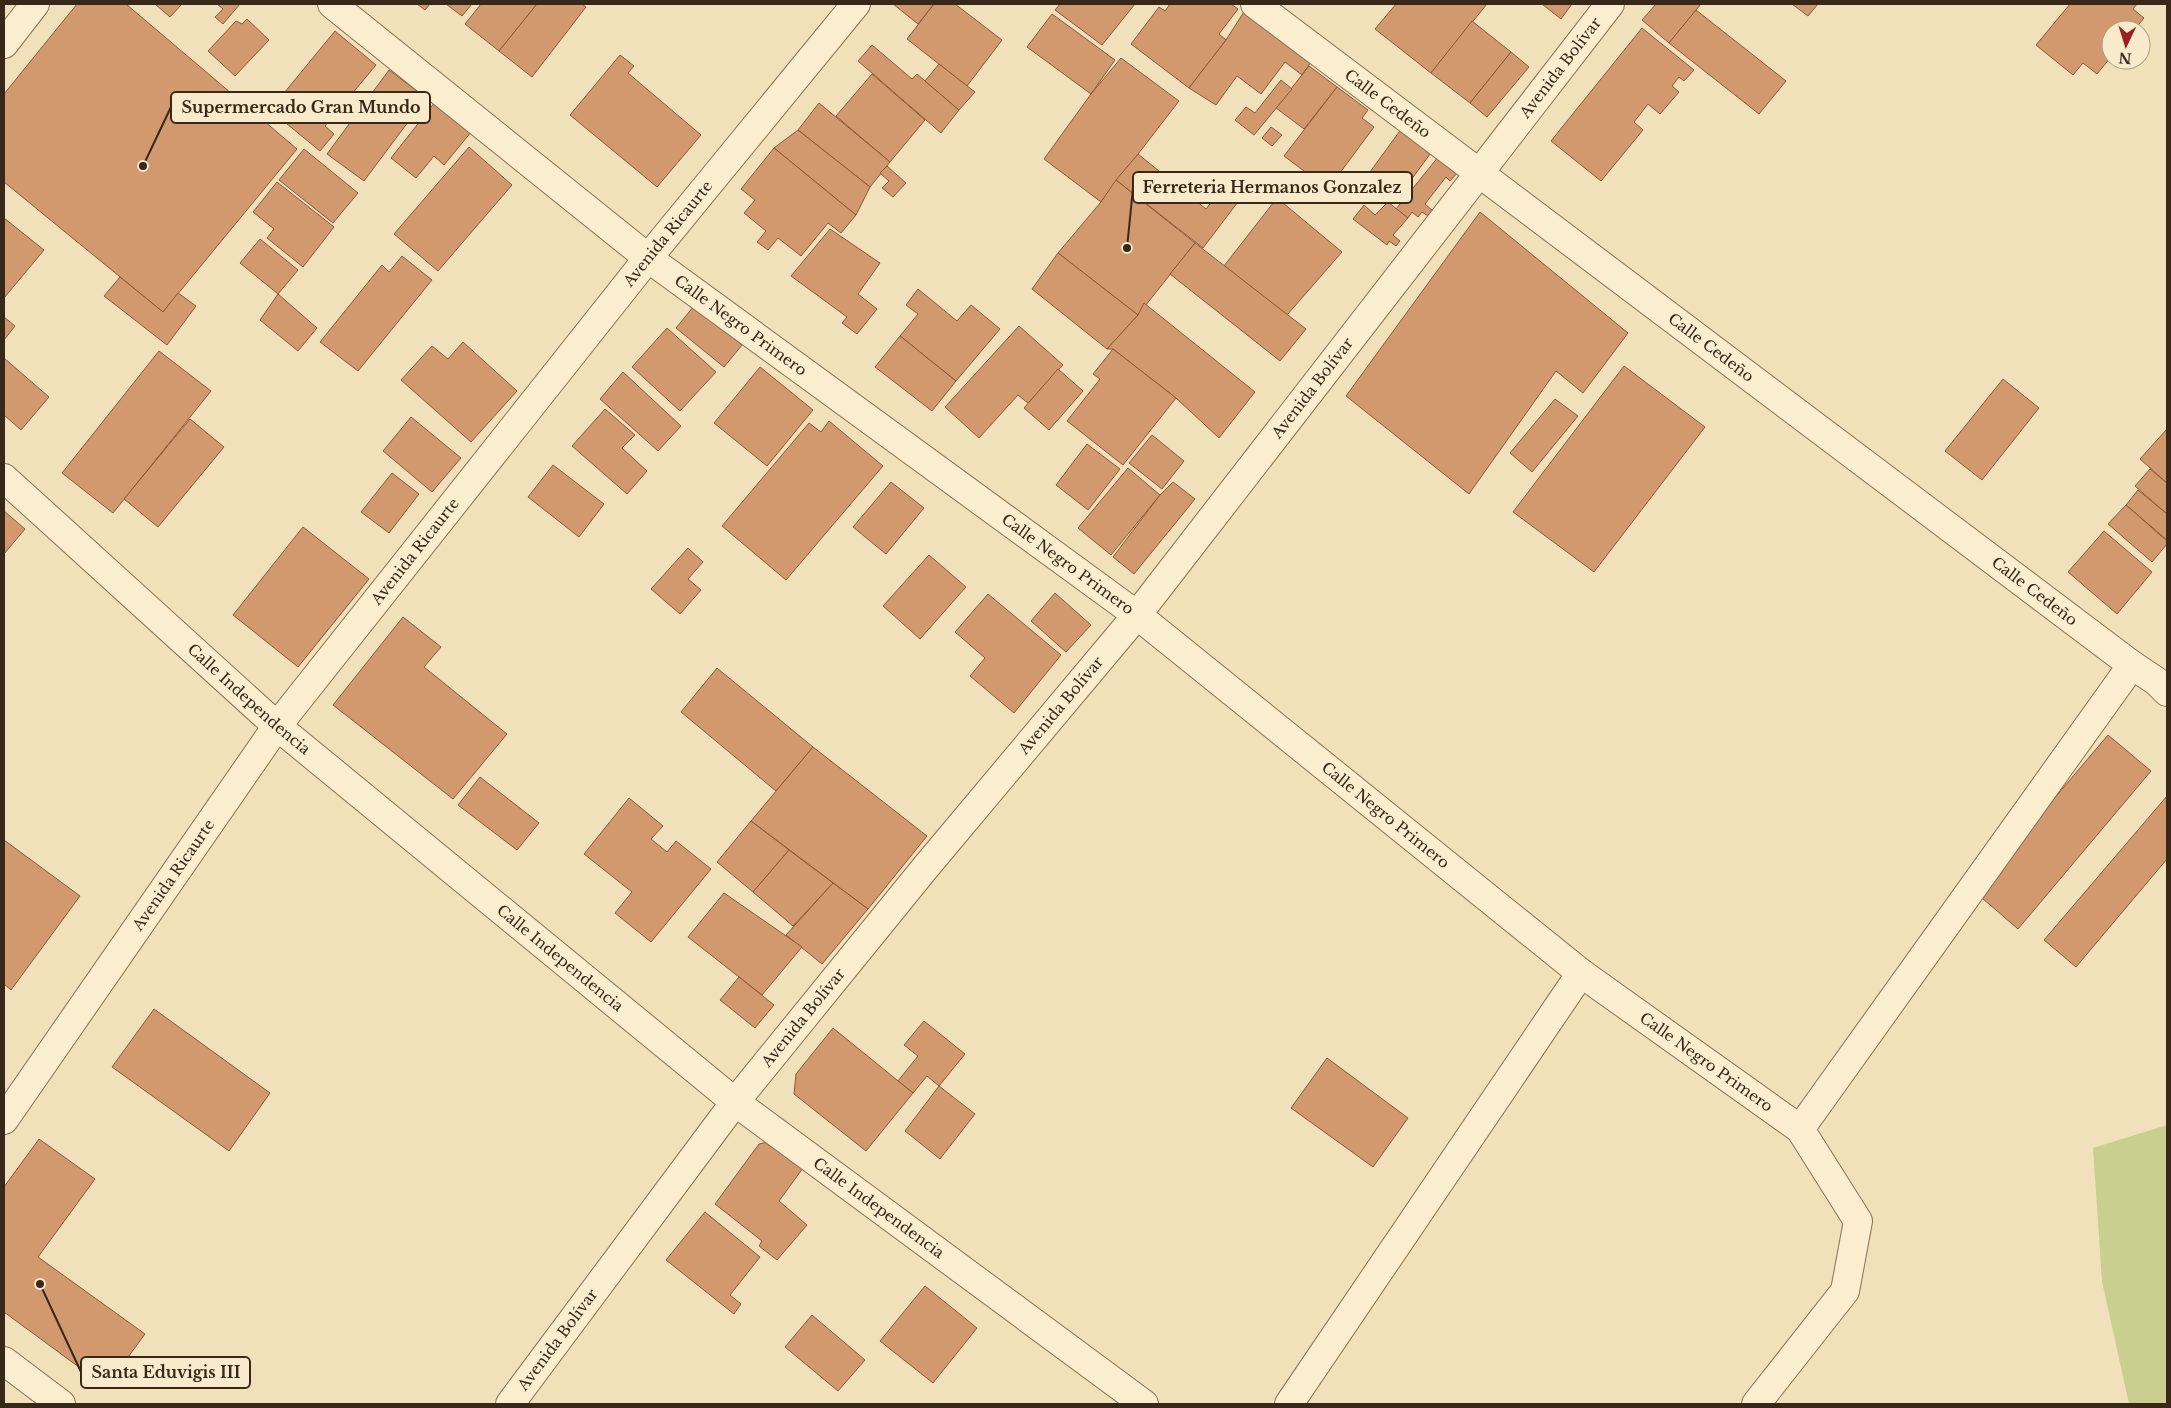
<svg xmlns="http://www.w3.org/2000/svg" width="2171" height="1408" font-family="'Libre Baskerville',serif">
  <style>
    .green { fill: #c8cf8f }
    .building { fill: #d2986e; stroke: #8a5838 }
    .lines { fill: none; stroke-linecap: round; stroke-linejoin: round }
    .minor-casing { stroke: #897054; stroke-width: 30 }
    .tertiary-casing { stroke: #897054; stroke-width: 30 }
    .minor { stroke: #fbeecf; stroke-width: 28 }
    .tertiary { stroke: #fbeecf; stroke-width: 28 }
    .labels { text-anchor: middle; stroke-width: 4; stroke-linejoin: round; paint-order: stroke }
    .street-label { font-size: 15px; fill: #37281a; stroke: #f8ebcb }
    .leader { fill: none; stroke: #37281a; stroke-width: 2 }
    .callout-dot { fill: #37281a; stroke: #f8ebcb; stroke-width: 2 }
    .callout { fill: #f8ebcb; stroke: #37281a; stroke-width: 2 }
    .callout-label { font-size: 16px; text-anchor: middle; font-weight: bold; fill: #37281a }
  </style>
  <rect width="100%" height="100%" fill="#f1e1bb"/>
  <path class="green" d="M2167,1125v279h-38l-27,-123 -9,-133z"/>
  <g class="building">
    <path d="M77,4h49l171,145 -134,163 -159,-130v-88z"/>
    <path d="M155,4h27l-12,13z"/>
    <path d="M217,4h23l-17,20 -8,-7 8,-8z"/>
    <path d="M417,4h13l-5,6z"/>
    <path d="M446,4h26l-10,12z"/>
    <path d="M481,4h56l-38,47 -34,-27z"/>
    <path d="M537,4h45l4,3 -54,70 -33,-26z"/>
    <path d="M893,4h41l-16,20z"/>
    <path d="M934,4h21l47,36 -35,46 -60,-47z"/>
    <path d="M1060,4h75l-33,41 -47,-35z"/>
    <path d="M1170,4h61l7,5 -19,25 7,6 -37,48 -58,-44 28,-37 6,4z"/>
    <path d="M1249,4l67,51 -14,20 -17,-13 -24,32 -24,-18 -21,29 -27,-17 37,-48z"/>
    <path d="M1396,4h91l-56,69 -56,-44z"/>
    <path d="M1542,4h30l-11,15z"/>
    <path d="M1656,4h45l-32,39 -27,-23z"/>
    <path d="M1792,4h26l-10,12z"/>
    <path d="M2070,4h67l-4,5 11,9 -10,12h-23v27l-14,17 -14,-11 -10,12 -37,-30z"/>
    <path d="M1696,10l90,71 -27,33 -90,-71z"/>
    <path d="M1052,14l63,46 -24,34 -64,-47z"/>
    <path d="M247,19l22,21 -34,36 -27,-25 28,-30 6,3z"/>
    <path d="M1472,21l39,31 -41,51 -39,-30z"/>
    <path d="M1642,28l52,42 -10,11 -5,-4 -7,9 7,6 -19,22 -12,-10 -14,18 9,8 -42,51 -50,-40z"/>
    <path d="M335,31l41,34 -51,61 9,8 -14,17 -50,-41z"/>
    <path d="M872,45l40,34 5,-5 42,36 -18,23 -83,-72z"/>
    <path d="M1511,52l18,15 -42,50 -17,-14z"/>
    <path d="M620,55l14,11 -6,7 73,62 -44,52 -87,-72z"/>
    <path d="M1121,58l58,43 -78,101 -57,-43 47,-65z"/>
    <path d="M939,64l36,28 -16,18 -34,-29z"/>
    <path d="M1309,66l28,21 -33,42 -28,-21z"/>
    <path d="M389,70l37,28 -62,83 -37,-27z"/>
    <path d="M872,74l53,46 -35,42 -54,-46z"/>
    <path d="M1281,80l11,9 -38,46 -19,-15 11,-13 9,6z"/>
    <path d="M1337,87l31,23 -6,8 12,9 -46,62 -44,-33z"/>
    <path d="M435,102l37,29 -28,34 -10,-9 -18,22 -25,-20z"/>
    <path d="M819,103l71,59 -20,25 -72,-57z"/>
    <path d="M1271,127l11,8 -10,11 -10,-8z"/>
    <path d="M1402,128l31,22 -36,49 -30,-23z"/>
    <path d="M798,130l72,57 -14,28 -82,-67z"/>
    <path d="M469,147l43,38 -74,86 -44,-37z"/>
    <path d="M774,148l82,67 -15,18 -13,-10 -27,33 -23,-18 -10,12 -11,-8 9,-11 -22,-18 11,-13 -14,-11z"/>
    <path d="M304,149l54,44 -25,30 -54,-43z"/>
    <path d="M1443,151l16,20 -9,10 -4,-4 -21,27 8,7 -5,5 -6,-4 -4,5 -6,-5 -4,6 -12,-9z"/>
    <path d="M1138,154l68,55 26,-34 15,15 -44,58 -87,-68z"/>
    <path d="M887,166l19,17 -13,14 -11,-9 7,-7 -9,-8z"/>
    <path d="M1116,180l79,63 -57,72 -80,-62 43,-51z"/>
    <path d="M277,182l57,45 -31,40 -36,-29 7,-9 -21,-17z"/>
    <path d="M1277,198l65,54 -55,63 -63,-49z"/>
    <path d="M1388,202l20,16 -15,17 7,6 -4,5 -7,-5 -2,4 -34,-26 11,-14 11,10z"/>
    <path d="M1480,212l148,121 -45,60 -27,-22 -87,123 -123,-98z"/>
    <path d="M4,218l40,32 -40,48z"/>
    <path d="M830,229l50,34 -22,31 19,15 -20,25 -15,-11 5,-6 -56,-41z"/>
    <path d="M260,239l38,31 -20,24 -38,-31z"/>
    <path d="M1195,243l111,86 -26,32 -110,-87z"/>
    <path d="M1058,253l80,62 -31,34 -75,-60z"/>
    <path d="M402,256l30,24 -74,91 -38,-29 62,-77 7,7z"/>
    <path d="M120,277l43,35 15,-19 18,13 -29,39 -63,-49z"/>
    <path d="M918,289l39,32 14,-16 29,24 -44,52 -56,-45 18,-22 -12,-9z"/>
    <path d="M278,294l39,34 -19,23 -38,-31z"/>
    <path d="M1144,303l111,89 -36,46 -43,-40 -63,-49h-6l31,-34z"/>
    <path d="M694,306l48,39 -18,22 -48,-39z"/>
    <path d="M4,317l11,9 -11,14z"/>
    <path d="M1019,326l44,39 -35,38 -10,-8 -39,43 -34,-31z"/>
    <path d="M667,328l49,44 -36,39 -48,-44z"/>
    <path d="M900,336l56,45 -24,30 -57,-44z"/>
    <path d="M463,342l54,49 -46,51 -70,-62 31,-34 16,13z"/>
    <path d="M1113,349l63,49 -53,67 -56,-44 33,-42 -7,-5z"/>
    <path d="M159,351l52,40 -98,122 -51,-40z"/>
    <path d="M4,358l45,39 -28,33 -17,-15z"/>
    <path d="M1624,366l81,61 -111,145 -81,-60z"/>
    <path d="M760,367l53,43 -46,56 -53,-43z"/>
    <path d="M1058,369l25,22 -34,39 -25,-22z"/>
    <path d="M623,372l58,54 -23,25 -58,-52z"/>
    <path d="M2003,379l36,29 -57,72 -37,-29z"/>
    <path d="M1555,399l23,17 -46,56 -22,-19z"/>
    <path d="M605,409l30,26 -13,13 25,23 -20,23 -55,-48z"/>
    <path d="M411,417l50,41 -29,34 -49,-41z"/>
    <path d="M190,419l34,28 -66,80 -34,-28z"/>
    <path d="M829,421l54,45 -97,114 -64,-54 87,-103 12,9z"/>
    <path d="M2167,429v54l-27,-24z"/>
    <path d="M1152,435l32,26 -22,28 -33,-26z"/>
    <path d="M1087,444l33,25 -32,41 -32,-25z"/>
    <path d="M553,465l51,39 -25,33 -51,-40z"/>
    <path d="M1128,468l32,27 -49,60 -33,-27z"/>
    <path d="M2150,469l17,14v31l-32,-28z"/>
    <path d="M392,473l27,21 -30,39 -28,-21z"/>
    <path d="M891,482l33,26 -38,46 -33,-27z"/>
    <path d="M1173,482l22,17 -61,75 -21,-17 47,-62z"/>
    <path d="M2138,490l29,24v26l-41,-35z"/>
    <path d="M2126,505l41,36v3l-15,18 -44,-38z"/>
    <path d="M4,511l21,18 -21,25z"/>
    <path d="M303,527l66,52 -71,88 -65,-52z"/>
    <path d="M2104,531l48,41 -35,42 -49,-42z"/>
    <path d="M688,548l15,14 -15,17 13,11 -21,24 -29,-25z"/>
    <path d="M929,555l37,32 -46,52 -37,-33z"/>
    <path d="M1055,593l36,32 -25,27 -35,-31z"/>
    <path d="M988,594l73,61 -47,58 -44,-37 15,-18 -30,-26z"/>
    <path d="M403,617l38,30 -17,20 83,67 -54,65 -120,-94z"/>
    <path d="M717,668l96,79 -37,44 -95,-79z"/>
    <path d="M2108,735l43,36 -133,158 -43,-37z"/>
    <path d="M813,747l114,89 -59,73 -117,-88z"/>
    <path d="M480,777l59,46 -22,27 -59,-45z"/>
    <path d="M2167,796v63l-91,108 -32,-27z"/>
    <path d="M629,798l34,28 -12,13 16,13 9,-11 35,28 -60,73 -36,-29 17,-21 -48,-38z"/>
    <path d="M751,821l38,29 -36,42 -36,-30z"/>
    <path d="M4,840l76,56 -69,94 -7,-6z"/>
    <path d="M789,850l44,33 -40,43 -40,-34z"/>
    <path d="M833,883l35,26 -46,55 -36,-29z"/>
    <path d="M724,893l78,54 -40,48 -74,-58z"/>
    <path d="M739,977l35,28 -19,23 -35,-28z"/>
    <path d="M154,1009l116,84 -41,58 -117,-84z"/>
    <path d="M924,1021l41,33 -26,32 -12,-10 -14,17 -15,-12 20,-25 -14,-11z"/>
    <path d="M833,1028l80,65 -47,58 -72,-57 2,-20z"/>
    <path d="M1327,1058l81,60 -35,49 -82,-59z"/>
    <path d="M939,1086l36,28 -35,45 -35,-28z"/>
    <path d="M39,1139l56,40 -57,78 107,77 -39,53 -102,-75v-125z"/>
    <path d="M772,1141l31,27 -24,33 28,24 -30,35 -18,-14 3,-5 -47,-37 44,-60z"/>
    <path d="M705,1212l55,45 -30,38 11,9 -7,10 -68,-54z"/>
    <path d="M925,1286l52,42 -44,55 -53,-42z"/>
    <path d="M812,1315l53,45 -27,31 -53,-44z"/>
  </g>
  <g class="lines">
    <defs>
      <g id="minor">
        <path id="s1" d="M332,4l316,254 489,357 444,358 219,156 58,92 -13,70 -89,113"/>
        <path id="s2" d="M1255,4l877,661 24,16 11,11"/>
        <path id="s3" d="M4,478l273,248 458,376 409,302"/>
        <path id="s4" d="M4,1120l273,-394 371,-468 208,-254"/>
        <path d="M1800,1129l332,-464"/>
        <path d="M4,1361l57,43"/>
        <path id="s5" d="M510,1404l225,-302 190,-234 212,-253 473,-611"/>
        <path d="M1289,1404l292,-431"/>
      </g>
      <path id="tertiary" d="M4,44l31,-40"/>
    </defs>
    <use href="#minor" class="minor-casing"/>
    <use href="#tertiary" class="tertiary-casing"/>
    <use href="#minor" class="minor"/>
    <use href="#tertiary" class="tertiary"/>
  </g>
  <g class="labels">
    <g class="street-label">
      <text dy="5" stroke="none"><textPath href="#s5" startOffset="1700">Avenida Bolívar</textPath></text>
      <text dy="5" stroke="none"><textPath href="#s2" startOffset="166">Calle Cedeño</textPath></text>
      <text dy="5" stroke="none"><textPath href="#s4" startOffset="1108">Avenida Ricaurte</textPath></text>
      <text dy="5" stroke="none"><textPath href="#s1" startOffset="520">Calle Negro Primero</textPath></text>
      <text dy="5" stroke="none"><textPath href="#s2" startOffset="571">Calle Cedeño</textPath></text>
      <text dy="5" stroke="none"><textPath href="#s5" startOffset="1295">Avenida Bolívar</textPath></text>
      <text dy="5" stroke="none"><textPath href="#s4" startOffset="702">Avenida Ricaurte</textPath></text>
      <text dy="5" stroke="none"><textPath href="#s1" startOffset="925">Calle Negro Primero</textPath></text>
      <text dy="5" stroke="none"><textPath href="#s2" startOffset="976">Calle Cedeño</textPath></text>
      <text dy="5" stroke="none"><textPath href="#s3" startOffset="330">Calle Independencia</textPath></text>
      <text dy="5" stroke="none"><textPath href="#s5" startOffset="890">Avenida Bolívar</textPath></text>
      <text dy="5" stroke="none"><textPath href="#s1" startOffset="1330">Calle Negro Primero</textPath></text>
      <text dy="5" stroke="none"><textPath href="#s4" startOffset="298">Avenida Ricaurte</textPath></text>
      <text dy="5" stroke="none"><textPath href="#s3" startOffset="735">Calle Independencia</textPath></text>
      <text dy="5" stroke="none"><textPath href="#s5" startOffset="485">Avenida Bolívar</textPath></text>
      <text dy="5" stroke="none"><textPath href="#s1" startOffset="1735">Calle Negro Primero</textPath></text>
      <text dy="5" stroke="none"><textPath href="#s3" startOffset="1140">Calle Independencia</textPath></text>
      <text dy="5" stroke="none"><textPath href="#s5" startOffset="80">Avenida Bolívar</textPath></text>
    </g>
  </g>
  <path class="leader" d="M143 166L171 107M1127 248L1133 188M40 1284L81 1372"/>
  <g class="callout-dot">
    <circle cx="143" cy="166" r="5"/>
    <circle cx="1127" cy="248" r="5"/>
    <circle cx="40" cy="1284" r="5"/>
  </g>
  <g class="callout">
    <rect x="171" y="92" width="259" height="31" rx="5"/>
    <rect x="1133" y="172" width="279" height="31" rx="5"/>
    <rect x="81" y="1357" width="169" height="31" rx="5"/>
  </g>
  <g class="callout-label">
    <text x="301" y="113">Supermercado Gran Mundo</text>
    <text x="1272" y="193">Ferreteria Hermanos Gonzalez</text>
    <text x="166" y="1378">Santa Eduvigis III</text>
  </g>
  <rect width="2171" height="1408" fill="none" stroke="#37281a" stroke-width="10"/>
  <g transform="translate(2126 45) rotate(184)"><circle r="24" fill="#f8ebcb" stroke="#ab9d84"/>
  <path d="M0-4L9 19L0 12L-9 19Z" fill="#9c2021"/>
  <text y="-8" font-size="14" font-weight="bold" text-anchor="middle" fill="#37281a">N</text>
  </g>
</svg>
